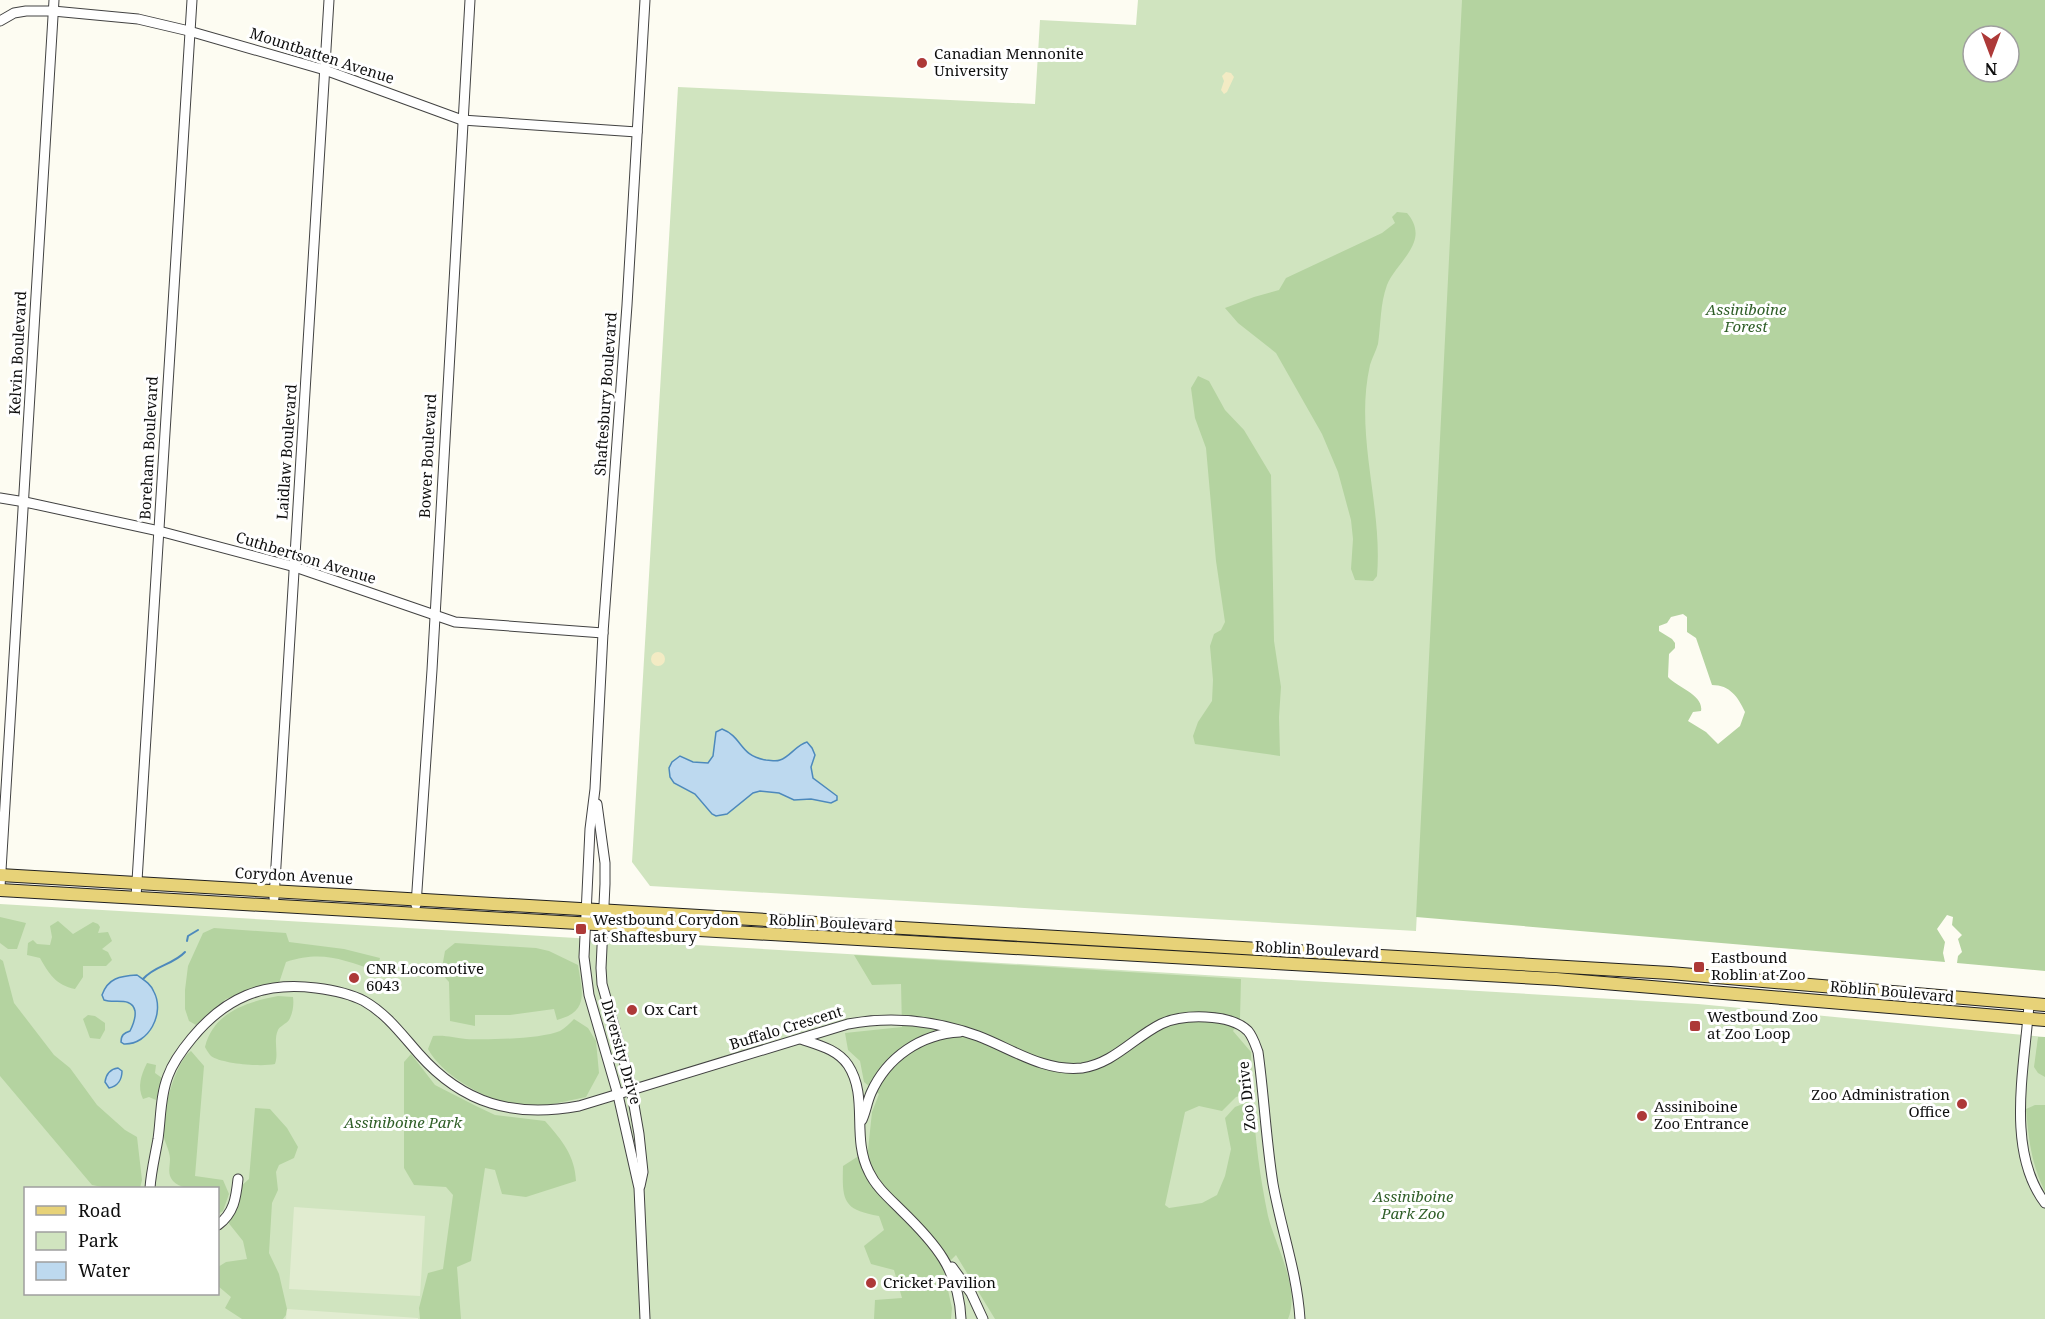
<svg xmlns="http://www.w3.org/2000/svg" width="2045" height="1319" font-family="'Noto Serif',serif">
  <style>
    .green { fill: #d0e4bf; fill-rule: evenodd }
    .forest { fill: #b4d3a0; fill-rule: evenodd }
    .sand { fill: #f3ebc4 }
    .pitch { fill: #e1ecd0 }
    .water { fill: #bdd9ef; stroke: #4d89bc; stroke-width: 1.5 }
    .lines { fill: none; stroke-linecap: round; stroke-linejoin: round }
    .stream { stroke: #4d89bc; stroke-width: 2 }
    .minor-casing { stroke: #424242; stroke-width: 11 }
    .major-casing { stroke: #202020; stroke-width: 14 }
    .minor { stroke: #fff; stroke-width: 9 }
    .major { stroke: #e7d278; stroke-width: 12 }
    .poi-dot { fill: #ad3938; stroke: #fff; stroke-width: 2 }
    .labels { text-anchor: middle; stroke-width: 6; stroke-linejoin: round; paint-order: stroke }
    .poi-label { font-size: 15px; fill: #0f0f0f; stroke: #fff; text-anchor: start }
    .street-label { font-size: 15px; fill: #0f0f0f; stroke: #fff }
    .park-label { font-size: 15px; font-style: italic; fill: #2f5e27; stroke: #fff }
  </style>
  <rect width="100%" height="100%" fill="#fdfcf2"/>
  <g class="green">
    <path d="M1138,0h327l-49,931 -766,-45 -18,-24 46,-775 357,17 5,-84 96,5z"/>
    <path d="M0,904l1698,100 347,33v282h-2045zM26,1188h192v106h-192z"/>
  </g>
  <g class="forest">
    <path d="M1462,0h583v971l-88,-8 1,-7 4,-4 -4,-13 4,-4 -10,-10 1,-8 -6,-2 -10,14 8,13 -2,11 2,9 -529,-45zM1973,36h36v36h-36zM1683,614l4,3v15l9,6 16,47c18,0 26,12 33,27l-5,14 -22,18 -12,-12 -18,-11 5,-9 8,-1c3,-16 -23,-23 -33,-34l1,-23 6,-6v-5l-3,-4 -13,-8v-5l8,-3 4,-6z"/>
    <path d="M1397,212l10,1c7,8 11,18 7,29 -5,15 -21,28 -27,43 -7,19 -6,39 -9,59 -2,7 -6,14 -8,21 -16,70 13,141 7,211l-4,5 -18,-1 -4,-11 2,-30 -2,-19 -13,-48 -16,-38 -46,-81 -38,-30 -13,-15 29,-11 25,-7 7,-12 96,-45 13,-10 -3,-6z"/>
    <path d="M1198,376l11,5 16,29 19,20 27,45 3,166 7,46 -2,30 1,39 -85,-12 -2,-8 5,-14 14,-21 1,-21 -3,-34 4,-12 7,-4 4,-8 -9,-61 -10,-113 -11,-30 -4,-30z"/>
    <path d="M0,917l26,6 -9,26h-9l-8,-6z"/>
    <path d="M58,921l15,13 20,-12 5,2 2,3 -2,6 10,-1 4,9 -10,8 6,3 4,8 -6,6h-23v11l-8,12c-19,-4 -26,-15 -35,-31l-13,-3 1,-12 5,-3 4,4 13,1 2,-8 -2,-11z"/>
    <path d="M214,928l72,5 3,9 55,7 36,9 -3,13c-35,-11 -54,-21 -91,-9l-7,21 -53,16 -30,26 -7,-4 -4,-12v-19l3,-24 15,-33z"/>
    <path d="M455,943l81,5 13,3 29,14c4,27 12,46 -21,55l-3,-11 -44,6h-35v11l-25,-5 -1,-39 -8,-9 4,-22z"/>
    <path d="M854,955l387,24 -1,40 -7,12 18,21 1,40 -16,5 -14,14 -23,-5 -14,6 -20,93 4,3 33,-5 15,-8 8,-19 6,-27 -6,-31 10,-11 18,-7c2,39 7,78 15,116 7,29 33,73 20,103h-293l-39,-64 -13,13 9,40 -1,11h-77l1,-19 27,-2 -8,-28 -23,-6 -7,-18 20,-16 -5,-14c-36,-6 -37,-15 -36,-50l25,-16 4,-38 7,-18 -15,-12 -4,-21 -12,-11 -3,-17 57,-6 -1,-43 -29,1z"/>
    <path d="M0,959l3,2 11,42 40,52 16,13 27,37 28,25 12,7 5,43 -2,8h-33l-15,-3 -92,-109z"/>
    <path d="M278,996l15,1c1,7 0,16 -4,23 -3,4 -9,6 -11,10 -5,11 1,23 -3,34 -13,3 -53,0 -64,-8 -2,-2 -5,-7 -6,-9 8,-34 41,-45 73,-51z"/>
    <path d="M88,1015l7,1 10,7v7l-5,9 -10,-1 -7,-19z"/>
    <path d="M574,1019l14,9 8,13 3,32 -13,24c-20,4 -41,10 -61,9 -32,-1 -82,-29 -97,-57l5,-13c15,-1 20,2 33,3 21,1 75,0 94,-8 5,-3 10,-8 14,-12z"/>
    <path d="M2038,1037h7v40l-7,-4 -4,-6z"/>
    <path d="M191,1051l13,15 -9,110 28,4 6,14 -6,17 -5,3v-26c-14,0 -34,4 -45,-7 -6,-7 -3,-14 -3,-22 0,-9 -6,-17 -7,-26 -2,-18 13,-73 28,-82z"/>
    <path d="M411,1054l24,31 41,21 19,9 50,6c17,19 30,35 31,60l-50,16 -24,-3 -7,-24 -10,-2 -14,93 -14,6 4,52h-41l-1,-11 9,-35 15,-4 10,-74 -7,-8 -32,-2 -10,-17v-106z"/>
    <path d="M147,1063l9,2 -1,8 7,5 -6,22 -7,-3 -6,2c-6,-12 -2,-24 4,-36z"/>
    <path d="M2035,1105h10v87c-14,-30 -16,-50 -19,-83z"/>
    <path d="M255,1108l15,1 17,19 11,19 -4,11 -15,7 -3,7 2,18 -6,13 -3,50 10,21 8,35 -1,6 -3,4h-41l-17,-11 6,-11 -13,-11v-19l8,-5 21,-3 -4,-18 -16,-20 13,-34 9,-8z"/>
  </g>
  <g class="sand">
    <path d="M1226,72l5,1 3,4 -7,15 -3,2 -3,-4 3,-9 -2,-5z"/>
    <circle cx="658" cy="659" r="7"/>
  </g>
  <g class="pitch">
    <path d="M294,1207l131,9 -5,80 -131,-7z"/>
    <path d="M287,1309l131,9v1h-132z"/>
  </g>
  <g class="water">
    <path d="M722,729c21,8 17,27 44,31 5,0 9,2 14,0 10,-3 16,-15 27,-18l5,6 3,7 -4,12 2,11 24,18v4l-6,3 -20,-4 -17,1 -15,-7 -19,-2 -7,2 -26,21 -11,2 -4,-2 -17,-20 -21,-11 -4,-6 -1,-9 3,-6 8,-6 13,6 15,1 5,-7 3,-24z"/>
    <path d="M137,975c7,5 14,9 17,17 11,21 -5,53 -30,52l-3,-2c0,-7 3,-9 9,-11 3,-6 6,-13 5,-20 -3,-15 -21,-7 -31,-11l-2,-5c6,-17 18,-19 35,-20z"/>
    <path d="M118,1068l4,3c0,8 -4,15 -13,17l-4,-6c1,-7 5,-13 13,-14z"/>
  </g>
  <g class="lines">
    <g class="stream">
      <path d="M187,941l1,-5 10,-6"/>
      <path d="M143,979c12,-14 30,-14 42,-27"/>
    </g>
    <defs>
      <g id="minor">
        <path d="M0,21l14,-8 12,-2h27l85,8 51,12 136,39 137,50 175,12"/>
        <path d="M0,498l25,4 134,29 136,36 160,55 148,11"/>
        <path d="M597,804l8,59v21l-4,84 1,16 28,98 9,52 4,38 -3,14"/>
        <path d="M0,887l54,-887"/>
        <path d="M136,897l56,-897"/>
        <path d="M274,898l55,-898"/>
        <path d="M416,905l16,-235 38,-670"/>
        <path d="M2029,1004c-4,62 -24,146 16,199"/>
        <path d="M801,1039c17,6 36,10 47,26 21,32 3,72 21,107 7,15 20,26 32,38 34,33 58,60 60,109"/>
        <path d="M862,1120c4,-9 5,-18 9,-27 16,-36 50,-59 89,-61"/>
        <path d="M150,1188c1,-16 5,-32 8,-49 3,-20 2,-43 10,-63 5,-14 14,-26 24,-38 33,-40 71,-57 124,-50 16,2 33,5 48,13 23,13 38,34 55,53 44,50 95,64 160,52l269,-82c44,-8 89,-3 130,12 34,13 66,36 104,32 32,-5 51,-30 79,-44 21,-10 69,-11 87,7 5,6 7,13 10,21 6,43 8,88 15,132 8,45 24,88 27,135"/>
        <path d="M218,1225c16,-12 18,-27 20,-46"/>
        <path d="M952,1267l19,26 12,26"/>
        <path d="M645,1319l-6,-131 -21,-93 -29,-100 -5,-38 6,-128 5,-40 8,-156 24,-328 18,-305"/>
      </g>
      <g id="major">
        <path d="M0,875l1670,98 375,32"/>
        <path d="M0,890l1556,89 489,41"/>
      </g>
    </defs>
    <use href="#minor" class="minor-casing"/>
    <use href="#major" class="major-casing"/>
    <use href="#minor" class="minor"/>
    <use href="#major" class="major"/>
  </g>
  <g class="poi-dot">
    <circle cx="922" cy="63" r="6"/>
    <rect x="575" y="923" width="12" height="12" rx="3"/>
    <rect x="1693" y="961" width="12" height="12" rx="3"/>
    <circle cx="354" cy="978" r="6"/>
    <circle cx="632" cy="1010" r="6"/>
    <rect x="1689" y="1020" width="12" height="12" rx="3"/>
    <circle cx="1962" cy="1104" r="6"/>
    <circle cx="1642" cy="1116" r="6"/>
    <circle cx="871" cy="1283" r="6"/>
  </g>
  <g class="labels">
    <g class="poi-label">
      <text x="934" y="59">Canadian Mennonite<tspan x="934" dy="17">University</tspan></text>
      <text x="593" y="925">Westbound Corydon<tspan x="593" dy="17">at Shaftesbury</tspan></text>
      <text x="1711" y="963">Eastbound<tspan x="1711" dy="17">Roblin at Zoo</tspan></text>
      <text x="366" y="974">CNR Locomotive<tspan x="366" dy="17">6043</tspan></text>
      <text x="644" y="1015">Ox Cart</text>
      <text x="1707" y="1022">Westbound Zoo<tspan x="1707" dy="17">at Zoo Loop</tspan></text>
      <text x="1950" y="1100" text-anchor="end">Zoo Administration<tspan x="1950" dy="17">Office</tspan></text>
      <text x="1654" y="1112">Assiniboine<tspan x="1654" dy="17">Zoo Entrance</tspan></text>
      <text x="883" y="1288">Cricket Pavilion</text>
    </g>
    <g class="street-label">
      <text transform="translate(322 56) rotate(18)" y="5">Mountbatten Avenue</text>
      <text transform="translate(18 353) rotate(-87)" y="5">Kelvin Boulevard</text>
      <text transform="translate(606 394) rotate(-86)" y="5">Shaftesbury Boulevard</text>
      <text transform="translate(149 448) rotate(-87)" y="5">Boreham Boulevard</text>
      <text transform="translate(287 452) rotate(-86)" y="5">Laidlaw Boulevard</text>
      <text transform="translate(428 456) rotate(-87)" y="5">Bower Boulevard</text>
      <text transform="translate(306 558) rotate(17)" y="5">Cuthbertson Avenue</text>
      <text transform="translate(294 876) rotate(3)" y="5">Corydon Avenue</text>
      <text transform="translate(831 923) rotate(3)" y="5">Roblin Boulevard</text>
      <text transform="translate(1317 950) rotate(3)" y="5">Roblin Boulevard</text>
      <text transform="translate(1892 992) rotate(5)" y="5">Roblin Boulevard</text>
      <text transform="translate(786 1028) rotate(-17)" y="5">Buffalo Crescent</text>
      <text transform="translate(621 1052) rotate(74)" y="5">Diversity Drive</text>
      <text transform="translate(1247 1096) rotate(-96)" y="5">Zoo Drive</text>
    </g>
    <g class="park-label">
      <text x="1746" y="315">Assiniboine<tspan x="1746" dy="17">Forest</tspan></text>
      <text x="403" y="1128">Assiniboine Park</text>
      <text x="1413" y="1202">Assiniboine<tspan x="1413" dy="17">Park Zoo</tspan></text>
    </g>
  </g>
  <rect x="24" y="1187" width="195" height="108" fill="#ffffff" stroke="#9f9f9f" stroke-width="1.5"/>
  <rect x="36" y="1206" width="30" height="9" fill="#e7d278" stroke="#9f9f9f" stroke-width="1.5"/>
  <text x="78" y="1217" font-size="18" fill="#0f0f0f">Road</text>
  <rect x="36" y="1232" width="30" height="18" fill="#d0e4bf" stroke="#9f9f9f" stroke-width="1.5"/>
  <text x="78" y="1247" font-size="18" fill="#0f0f0f">Park</text>
  <rect x="36" y="1262" width="30" height="18" fill="#bdd9ef" stroke="#9f9f9f" stroke-width="1.5"/>
  <text x="78" y="1277" font-size="18" fill="#0f0f0f">Water</text>
  <g transform="translate(1991 54) rotate(180)"><circle r="28" fill="#ffffff" stroke="#9f9f9f" stroke-width="1.5"/>
  <path d="M0-4.5L10 22L0 15L-10 22Z" fill="#ad3938"/>
  <text y="-9" font-size="16" font-weight="bold" text-anchor="middle" fill="#0f0f0f">N</text>
  </g>
</svg>
